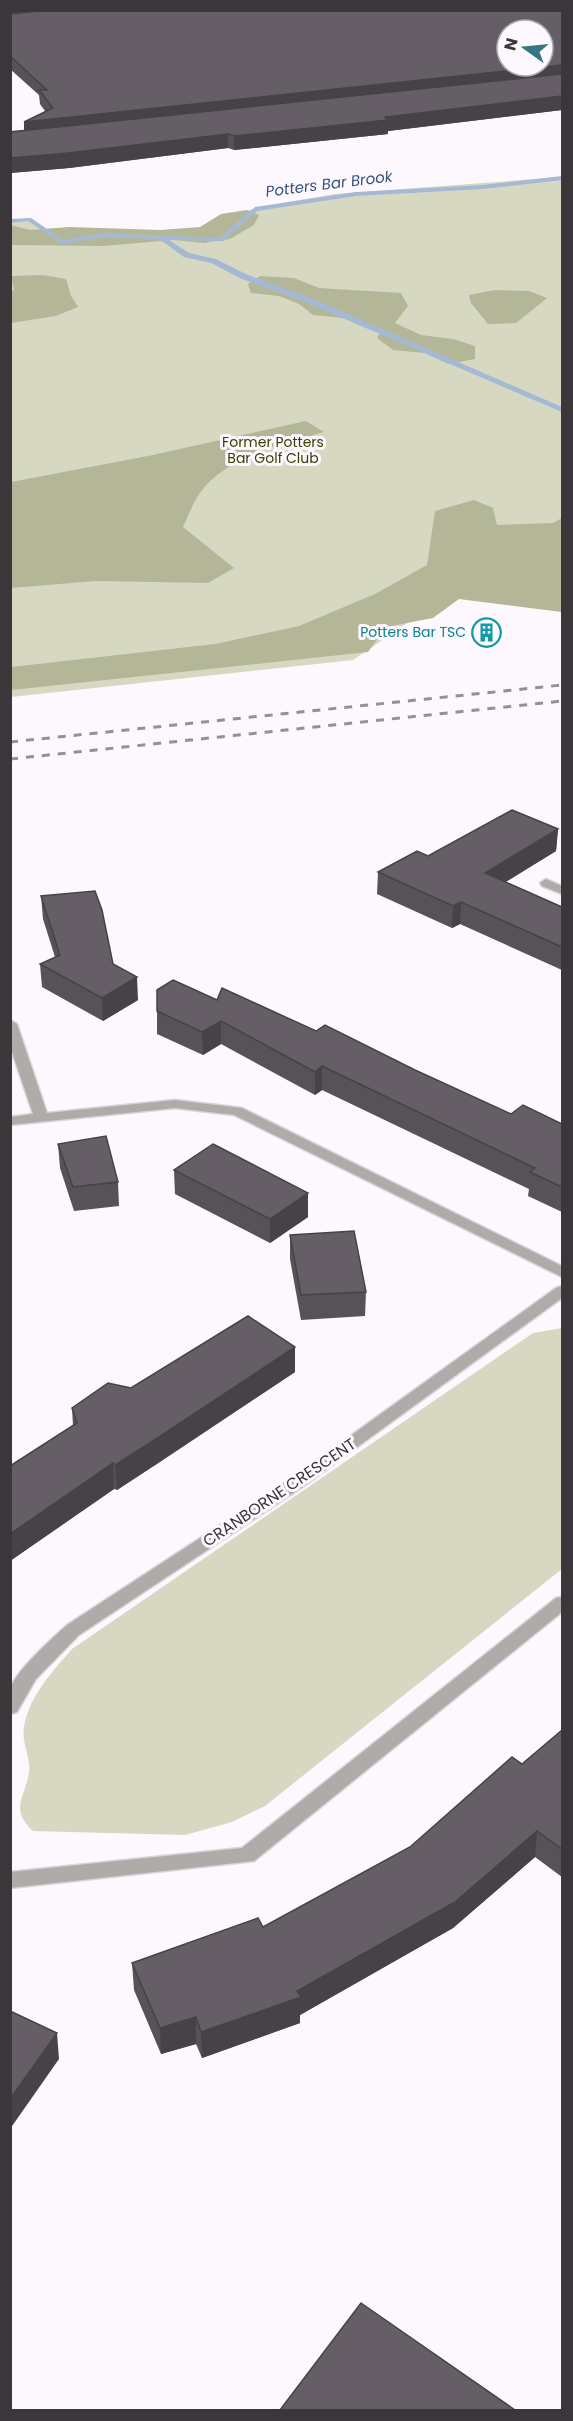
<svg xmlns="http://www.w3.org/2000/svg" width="573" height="2421" font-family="Poppins,sans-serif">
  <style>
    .green { fill: #d6d8c2 }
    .forest { fill: #b4b797 }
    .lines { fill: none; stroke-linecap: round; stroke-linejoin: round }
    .stream { fill: #a6b9d4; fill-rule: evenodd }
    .minor-casing { stroke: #dad4db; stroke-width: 3 }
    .minor { fill: #b0aaa9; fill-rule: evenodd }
    .rail { stroke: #959095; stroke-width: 3; stroke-dasharray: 8 8; stroke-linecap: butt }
    .wall { fill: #575158 }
    .shaded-wall { fill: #474247 }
    .building { fill: #655e66; stroke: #474247; stroke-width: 1.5; fill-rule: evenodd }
    .labels { text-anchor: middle; stroke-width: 6; stroke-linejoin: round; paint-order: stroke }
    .far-park-label { font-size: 14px; fill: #3b3e04; stroke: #fdf7fe }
    .far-culture-label { font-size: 14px; fill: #0d838f; stroke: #fdf7fe; text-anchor: end }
    .far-water-label { font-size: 15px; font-style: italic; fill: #38547b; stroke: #fdf7fe }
    .street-label { font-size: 16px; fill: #3a363a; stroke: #fdf7fe }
  </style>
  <rect width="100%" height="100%" fill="#fdf7fe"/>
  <g class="green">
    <path d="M562,177v434l-115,-15 -94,64 -342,37v-477c19,-2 33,6 47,18l31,-4 123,8 13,-4 24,-28 39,-8 47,-8z"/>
    <path d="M562,1328v241l-297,237 -33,16 -47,13 -152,-4c-24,-23 -8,-32 -4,-59 2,-14 -8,-30 -5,-45 5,-31 29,-56 48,-78l461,-316z"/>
  </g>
  <g class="forest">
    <path d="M247,210l12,5 -5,10 -24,14 -26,4 -30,-3 -71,6 -92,-1v-20l19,5 39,-3 91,3 40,-3 21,-13z"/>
    <path d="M43,275l23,4 5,17 7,11 -22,9 -45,7v-31l3,-2 -3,-14z"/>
    <path d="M260,276l34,2 25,10 82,5 7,13 -13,17 26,12 32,4 22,7v13l-27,5 -23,-11 -32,-3 -16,-12 5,-9 -39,-11 -30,-3 -14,-11 -20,-8 -28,-3 -3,-9z"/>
    <path d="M495,290l34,1 18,7 -31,25 -28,1 -17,-21 -2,-8z"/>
    <path d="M306,421l18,11c-41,12 -98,24 -124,61 -7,10 -12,23 -17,34l51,41 -26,15 -112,-2 -85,7v-106l142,-27z"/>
    <path d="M474,500l19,8 4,17 56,-2 9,-5v94l-103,-13 -26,19 -47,9 -18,25 -357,38v-23l204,-23 84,-18 76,-32 52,-29 8,-54z"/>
  </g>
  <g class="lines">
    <path class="stream" d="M562,176v4l-79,9 -127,7 -99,15 -34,30 -54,-1 20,13 27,6 32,16 63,23 251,109v5l-257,-110 -63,-23 -31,-16 -27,-6 -25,-18 -56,-2 -41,7 -34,-23 -18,2v-4l21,-1 32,22 40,-7 116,5 36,-31 101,-15 127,-7z"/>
    <defs>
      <g id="minor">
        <path d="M546,879l16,7v8l-20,-8 -2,-3z"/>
        <path d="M10,1020l7,4 30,89 128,-13 67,8 320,158v11l-328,-162 -59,-7 -165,17v-8l23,-3 -23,-68z"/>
        <path d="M562,1286v12l-261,190 -222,147 -43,44 -19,33 -7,2c0,-8 -1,-17 0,-24 4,-18 43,-52 57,-65l222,-145 267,-192z"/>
        <path d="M562,1597v15l-308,249 -244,27v-16l232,-24 314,-250z"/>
      </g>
    </defs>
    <use href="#minor" class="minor-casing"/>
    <use href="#minor" class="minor"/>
    <g class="rail">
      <path d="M10,742l552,-57"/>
      <path d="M10,759l552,-58"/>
    </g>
  </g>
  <g class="wall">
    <path d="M10,10h552v100l-174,21v3l-154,16 -6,-2 -159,20 -59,5v-41l14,-2 21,-19 -5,-7 -1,-9 -29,-26z"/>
    <path d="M558,829l-2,22 -50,31 56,25v63l-102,-46 -8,4 -75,-34 1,-22 50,-16z"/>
    <path d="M41,896l72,68 25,36 -35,21 -61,-34 -2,-23 15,-7 -12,-38z"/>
    <path d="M217,1000l99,31 99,39 96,44 51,10v88l-34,-16 1,-7 -207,-99 -7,5 -94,-51 -18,11 -46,-21v-23z"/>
    <path d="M58,1144l60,38 1,24 -45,5 -14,-43z"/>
    <path d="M174,1170l134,23v24l-38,26 -95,-49z"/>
    <path d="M290,1235l76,57 -1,24 -64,4 -11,-61z"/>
    <path d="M295,1372l-138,92 -40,26 -3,-1 -104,72v-95l63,-40 -1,-18 59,-20z"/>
    <path d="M562,1730v147l-27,-20 -82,71 -153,87v8l-98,35 -6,-14 -35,10 -27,-64 -2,-27 131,-36 147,-80 112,-83z"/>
  </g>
  <g class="shaded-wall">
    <path d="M10,10h91l-91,9z"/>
    <path d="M562,65v14l-538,57v-14z"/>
    <path d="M562,96v14l-174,21v3l-154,16v-14z"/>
    <path d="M228,134v14l-159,20 -59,5v-15z"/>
    <path d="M558,829l-2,22 -72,44 1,-22z"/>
    <path d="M461,902l-1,22 -8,4 1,-22z"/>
    <path d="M137,977l1,23 -35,21 -1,-23z"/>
    <path d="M221,1021v23l-18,11 -1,-23z"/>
    <path d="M322,1066v24l-7,5v-23z"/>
    <path d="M308,1193v24l-38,26v-24z"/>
    <path d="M295,1347v25l-178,118 -2,-25z"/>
    <path d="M113,1463l1,26 -104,72v-27z"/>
    <path d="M537,1831l-2,26 -82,71 -153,87v8l-98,35 -1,-26 96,-41z"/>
    <path d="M196,2017v27l-35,10 -1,-26z"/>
    <path d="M57,2033l2,26 -49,70v-30z"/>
  </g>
  <g class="building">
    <path d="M48,10h514v55l-538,57 29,-14 -14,-18h8l-37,-34v-42zM507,30h36v36h-36z"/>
    <path d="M562,74v22l-177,21 3,3 -154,16 -6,-2 -160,19 -58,5v-26z"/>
    <path d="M512,810l46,19 -73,44 77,34v40l-101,-45 -8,4 -75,-34 39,-21 11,5z"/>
    <path d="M95,891l7,19 11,54 24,13 -35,21 -62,-34 20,-9 -19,-59z"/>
    <path d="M173,980l44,20 5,-12 94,43 9,-6 90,45 96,44 12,-9 39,19v63l-32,-15 5,-4 -213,-102 -7,6 -94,-51 -19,11 -45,-21v-21z"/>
    <path d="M106,1136l12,46 -45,5 -15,-43z"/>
    <path d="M213,1144l95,49 -38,26 -96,-49z"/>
    <path d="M354,1231l12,61 -65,3 -11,-60z"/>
    <path d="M248,1316l47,31 -139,92 -41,26 -2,-2 -103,71v-68l67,-43 -5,-15 36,-25 23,5z"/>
    <path d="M562,1730v119l-25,-18 -82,71 -158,89 4,6 -100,35 -5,-15 -36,11 -28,-65 126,-45 5,9 147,-80 102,-90 10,7z"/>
    <path d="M10,2011l47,22 -47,66z"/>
    <path d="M361,2303l154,107h-235z"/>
  </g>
  <defs>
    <symbol id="building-ring" viewBox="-11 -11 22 22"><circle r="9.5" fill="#fdf7fe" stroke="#0f9aa8" stroke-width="1.5"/><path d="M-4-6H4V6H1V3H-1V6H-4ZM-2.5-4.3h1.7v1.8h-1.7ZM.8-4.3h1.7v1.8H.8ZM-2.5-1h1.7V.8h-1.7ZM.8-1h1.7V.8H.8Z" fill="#0f9aa8"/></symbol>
  </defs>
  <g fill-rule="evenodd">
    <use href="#building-ring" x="470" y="616" width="33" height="33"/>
  </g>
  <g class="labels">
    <g class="far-park-label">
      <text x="273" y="447">Former Potters<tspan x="273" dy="16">Bar Golf Club</tspan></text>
    </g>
    <g class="far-culture-label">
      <text x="466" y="637">Potters Bar TSC</text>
    </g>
    <g class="far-water-label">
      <text transform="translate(329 184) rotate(-7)" y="5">Potters Bar Brook</text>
    </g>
    <g class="street-label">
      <text transform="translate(279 1492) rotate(-34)" y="6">CRANBORNE CRESCENT</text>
    </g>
  </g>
  <rect width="573" height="2421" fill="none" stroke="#3a363a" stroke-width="24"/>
  <g transform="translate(525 48) rotate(285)"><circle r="28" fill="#fdf7fe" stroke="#afaab0" stroke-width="1.5"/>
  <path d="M0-4.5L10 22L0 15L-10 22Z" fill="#347887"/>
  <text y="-9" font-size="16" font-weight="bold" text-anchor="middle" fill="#3a363a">N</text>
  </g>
</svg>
